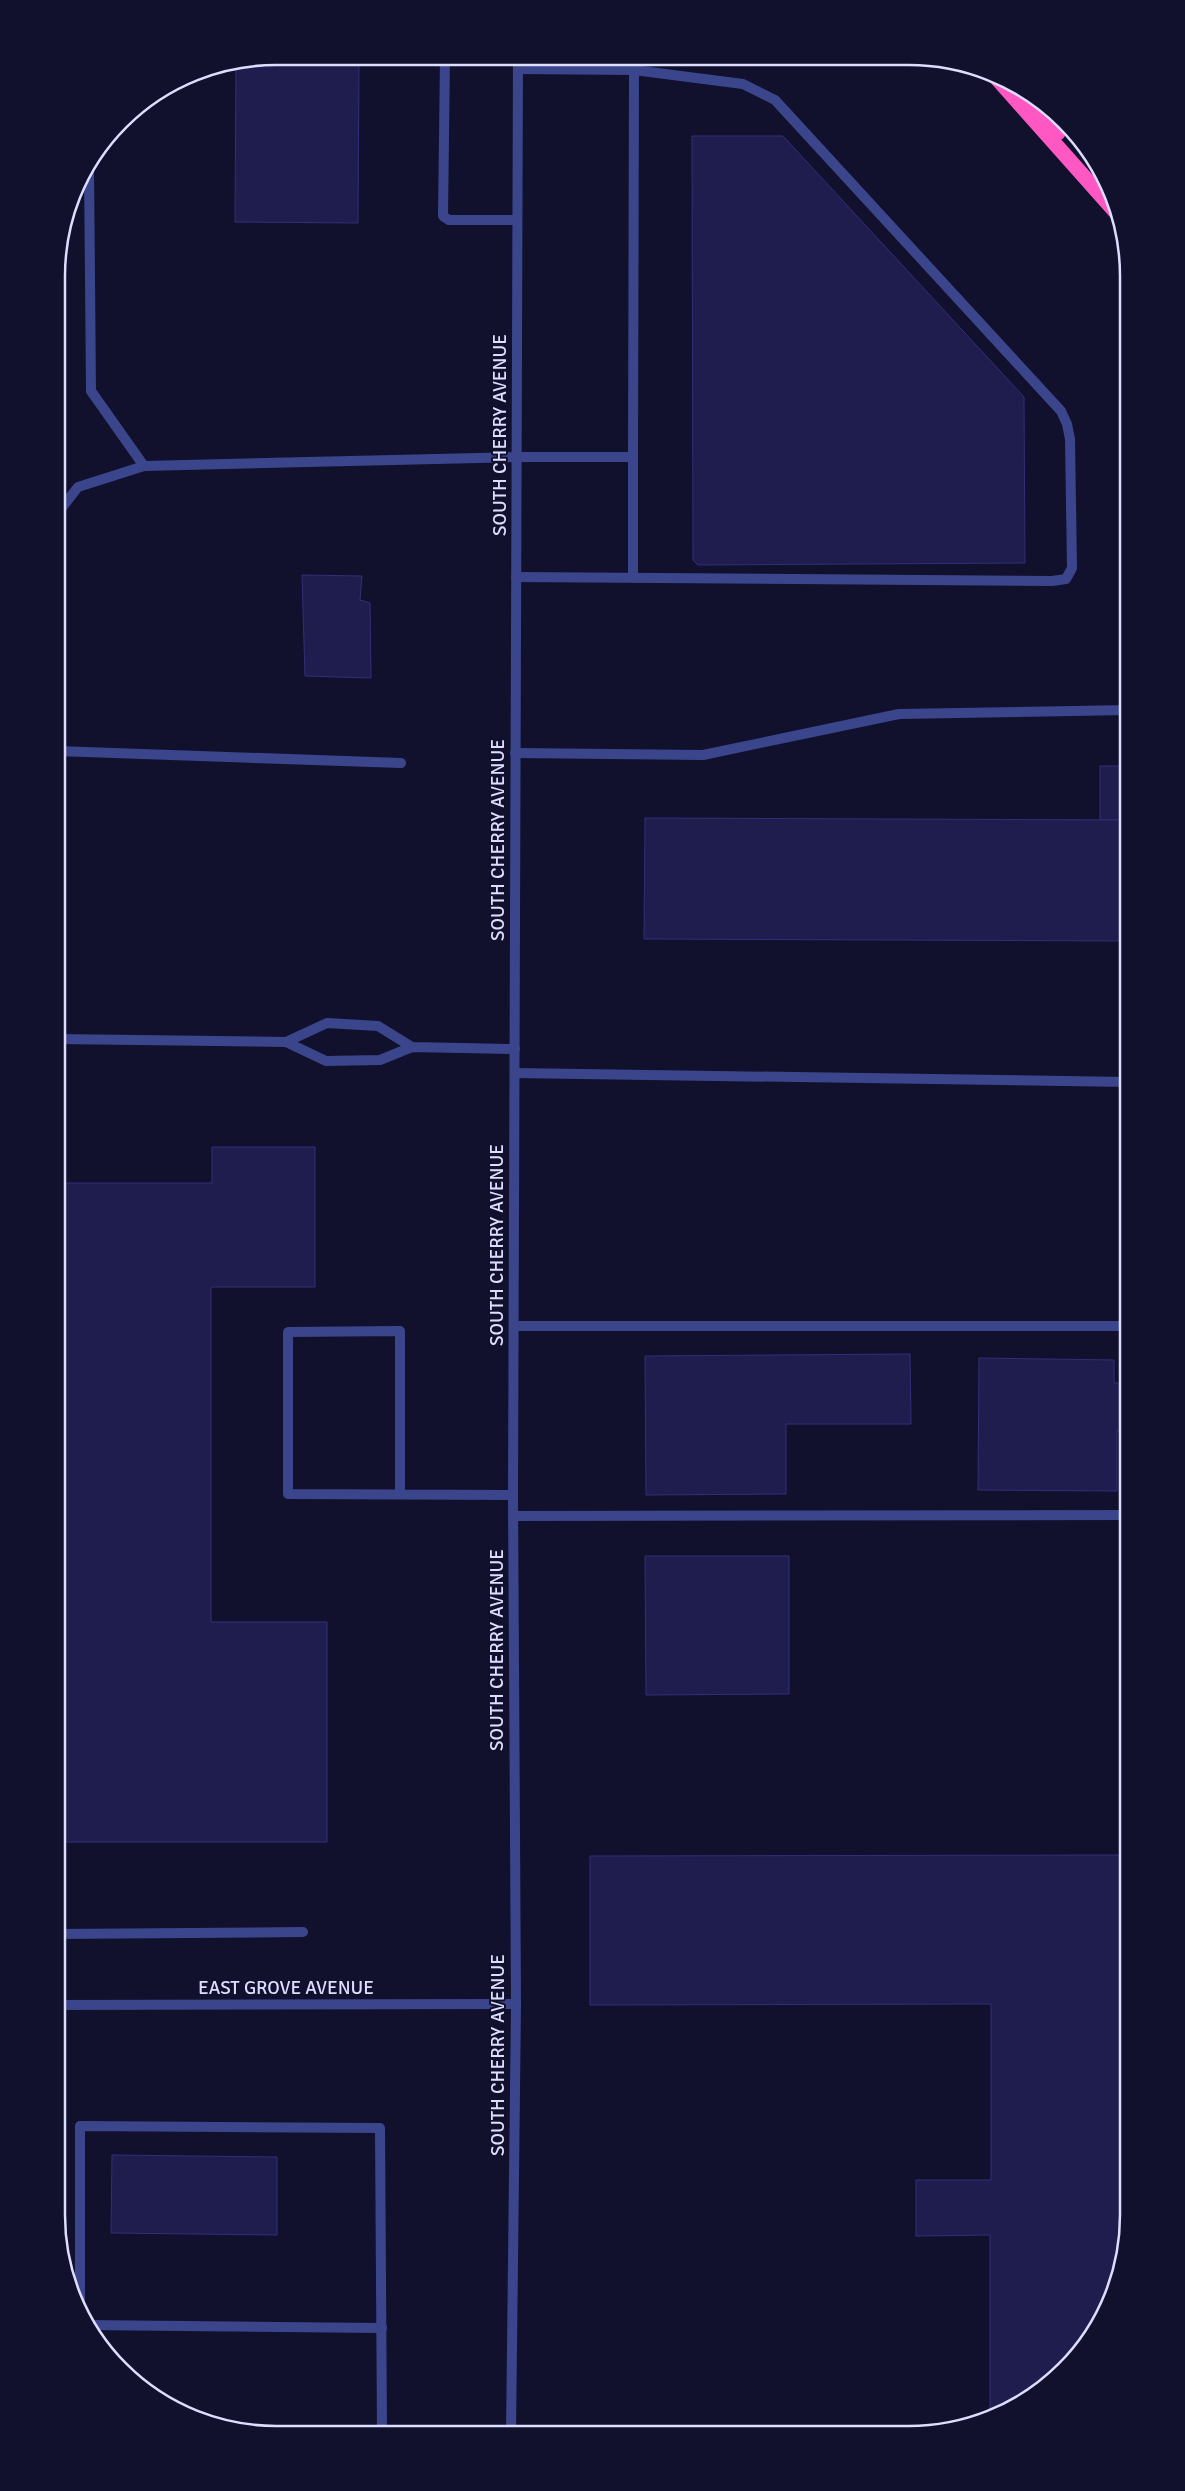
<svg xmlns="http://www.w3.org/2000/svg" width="1185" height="2491" font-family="Signika,sans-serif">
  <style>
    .building { fill: #1f1d4e; stroke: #322e7a }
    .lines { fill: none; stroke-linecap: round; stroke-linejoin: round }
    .lane { stroke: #3b458c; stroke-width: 10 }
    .street { stroke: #3b458c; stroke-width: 10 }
    .highway { stroke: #ff58c2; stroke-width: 15 }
    .labels { text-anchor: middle; stroke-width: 4; stroke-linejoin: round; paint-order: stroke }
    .street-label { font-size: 19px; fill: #dddeff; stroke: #11112d }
    .rim { fill: none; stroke: #dddeff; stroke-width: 2.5 }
  </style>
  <rect width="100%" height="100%" fill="#11112d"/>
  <g class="building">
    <path d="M276,56l83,1 -1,166 -123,-1 1,-158z"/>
    <path d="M692,136h91l241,261 1,166 -327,2 -5,-5z"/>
    <path d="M302,575l60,1 -2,24 10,3 1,75 -66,-2z"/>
    <rect x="1100" y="766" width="29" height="54"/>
    <path d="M645,818l484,2v121l-485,-2z"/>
    <path d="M212,1147h103v140h-104v335h116v220h-271l1,-659h155z"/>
    <path d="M910,1354l1,70h-125v70l-140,1 -1,-139z"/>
    <path d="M979,1358l135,2v23h14v48h-11v60l-139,-1z"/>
    <path d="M645,1556h144v138l-143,1z"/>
    <path d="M1128,1855v375l-16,69 -38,61 -43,38 -41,18v-181l-74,1v-56h75v-176l-401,1v-149z"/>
    <path d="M112,2155l165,2v78l-166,-2z"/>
  </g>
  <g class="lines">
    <g class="lane">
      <path d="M445,57l-2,159 6,4h68"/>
      <path d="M89,166l2,225 53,75 372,-9h117l1,-387 -116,-1"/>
      <path d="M633,457v121"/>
      <path d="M57,514l21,-27 66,-21"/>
      <path d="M516,577l536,4 14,-2 6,-11 -2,-129 -3,-15 -6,-13 -286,-311 -32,-16 -109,-14"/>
      <path d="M57,751l344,12"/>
      <path d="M515,753l188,2 196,-41 230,-4"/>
      <path d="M57,1039l229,3"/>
      <path d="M412,1047l-34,-21 -51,-3 -41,19 40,19 54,-1 32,-13 103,2"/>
      <path d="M515,1073l614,9"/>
      <path d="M514,1326h614"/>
      <path d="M400,1494v-163l-112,1v162l225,1"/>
      <path d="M513,1516l615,-1"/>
      <path d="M56,1934l247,-2"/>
      <path d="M80,2311v-185l300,2 2,303"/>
      <path d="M86,2325l296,3"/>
    </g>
    <g class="street">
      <path d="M56,2005l460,-1"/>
      <path d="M511,2432l5,-428 -3,-509 5,-1437"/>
    </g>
    <g class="highway">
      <path d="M993,74l127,143"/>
      <path d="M1024,91l34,42"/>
    </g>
  </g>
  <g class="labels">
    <g class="street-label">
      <text transform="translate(499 435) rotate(-90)" y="7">SOUTH CHERRY AVENUE</text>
      <text transform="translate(497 840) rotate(-90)" y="7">SOUTH CHERRY AVENUE</text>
      <text transform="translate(496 1245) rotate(-90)" y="7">SOUTH CHERRY AVENUE</text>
      <text transform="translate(496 1650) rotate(-90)" y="7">SOUTH CHERRY AVENUE</text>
      <text x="286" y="1994">EAST GROVE AVENUE</text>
      <text transform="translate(497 2055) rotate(-90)" y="7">SOUTH CHERRY AVENUE</text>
    </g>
  </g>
  <path d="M0 0H1185V2491H0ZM276 65H909A211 211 0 0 1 1120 276V2215A211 211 0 0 1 909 2426H276A211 211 0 0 1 65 2215V276A211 211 0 0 1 276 65Z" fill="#11112d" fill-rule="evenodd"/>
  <path class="rim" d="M276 65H909A211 211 0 0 1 1120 276V2215A211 211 0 0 1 909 2426H276A211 211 0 0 1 65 2215V276A211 211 0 0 1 276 65Z"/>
</svg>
